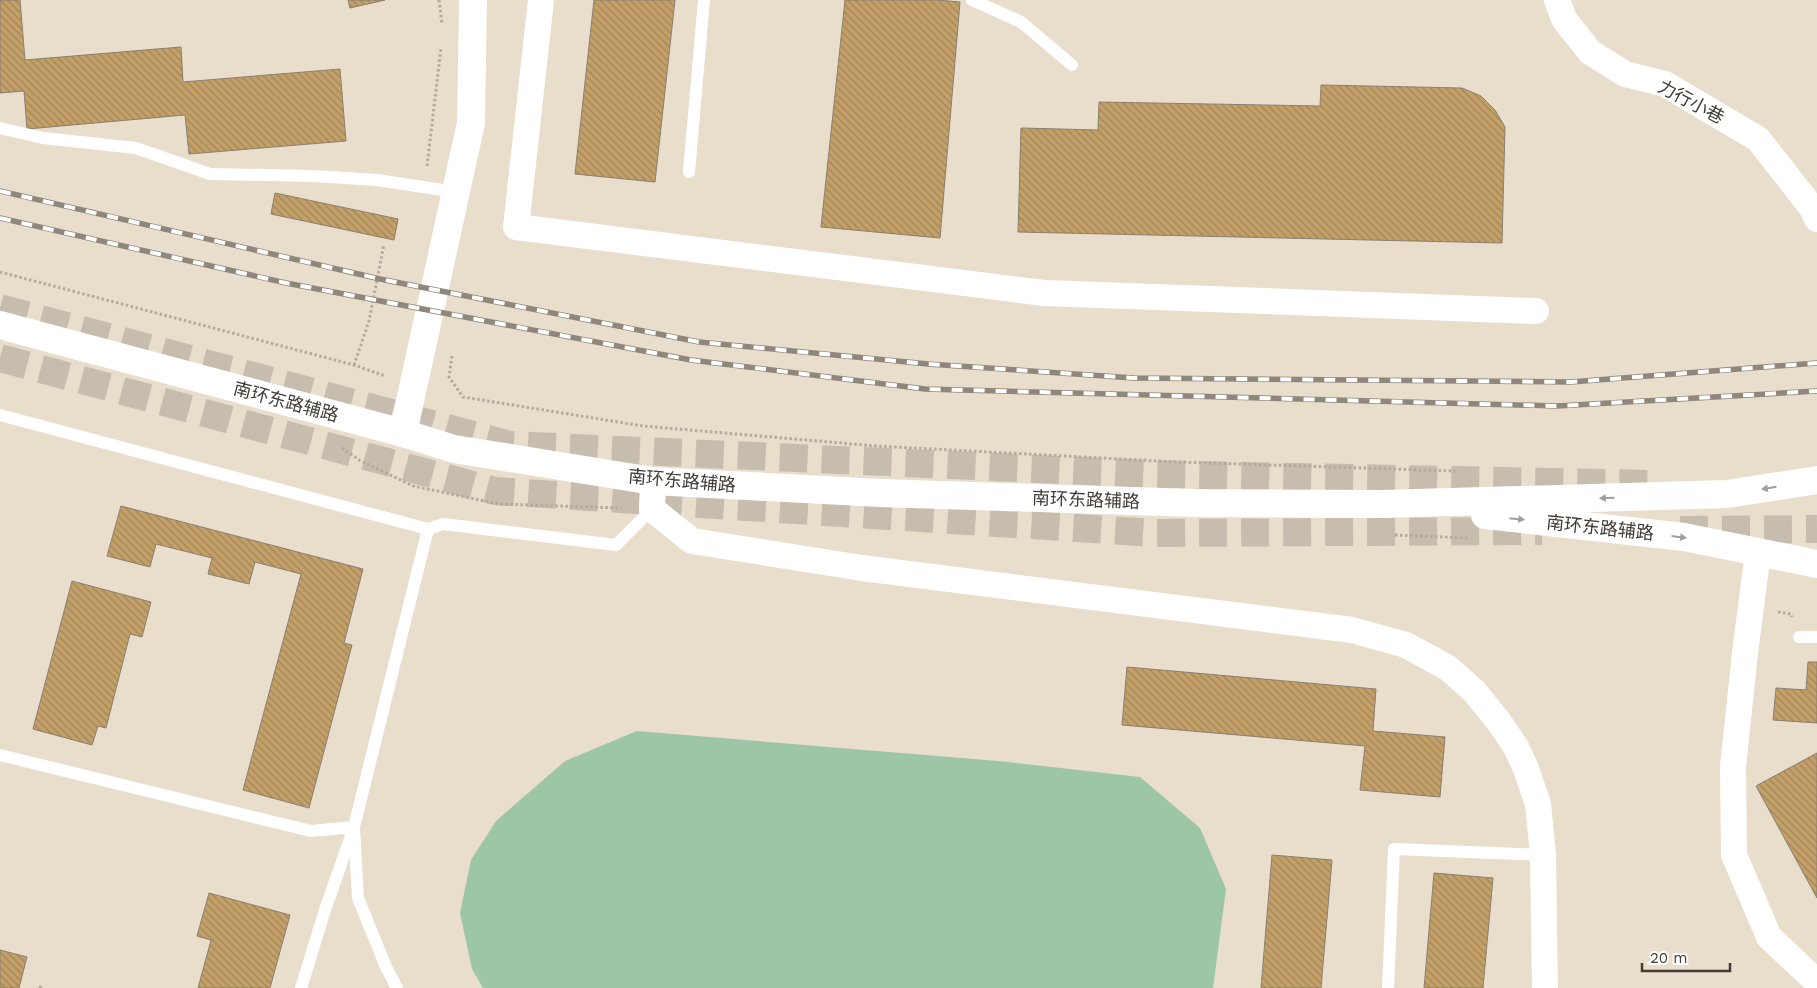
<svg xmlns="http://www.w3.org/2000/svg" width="1817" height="988" font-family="'Work Sans','Noto Sans SC',sans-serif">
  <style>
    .garden { fill: #9cc6a5 }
    .building { fill: url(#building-back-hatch); stroke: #8a7f70 }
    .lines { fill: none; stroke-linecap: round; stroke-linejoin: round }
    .highway-tunnel { stroke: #c7bdae; stroke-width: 28; stroke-dasharray: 28 14; stroke-linecap: butt }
    .path { stroke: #b4aa9c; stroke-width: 3; stroke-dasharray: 2.5 2.5; stroke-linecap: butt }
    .lane { stroke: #fff; stroke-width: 12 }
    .street { stroke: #fff; stroke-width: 26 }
    .secondary { stroke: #fff; stroke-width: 28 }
    .primary { stroke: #fff; stroke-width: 28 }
    .rail-casing { stroke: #8f877b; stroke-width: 5.5 }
    .rail { stroke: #fff; stroke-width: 4; stroke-dasharray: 11; stroke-linecap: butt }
    .oneway { fill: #a09d9a }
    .labels { text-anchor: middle; stroke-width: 4; stroke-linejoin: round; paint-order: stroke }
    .street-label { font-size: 18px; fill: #403b34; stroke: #fff }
  </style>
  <defs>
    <pattern id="building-back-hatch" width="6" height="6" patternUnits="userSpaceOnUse" patternTransform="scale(1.25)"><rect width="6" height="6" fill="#c4a069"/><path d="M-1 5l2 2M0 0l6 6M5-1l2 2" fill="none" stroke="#a18457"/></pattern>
  </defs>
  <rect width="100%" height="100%" fill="#e9ddcc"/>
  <path class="garden" d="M637,731l361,30 142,16 60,51 26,61 -13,99h-730l-11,-19 -12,-56 11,-53 25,-39 69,-60z"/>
  <g class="building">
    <path d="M0,0h20l5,60 156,-13 2,35 157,-13 6,72 -157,13 -4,-39 -158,14 -3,-38 -24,2z"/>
    <path d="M348,0h37l-35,8z"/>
    <path d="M594,0h81l-20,182 -80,-8z"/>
    <path d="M845,0h92l23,2 -20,236 -119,-11z"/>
    <path d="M1321,85l141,3 19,8 14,14 10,17 -3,116 -484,-11 3,-104 77,2 1,-28 221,4z"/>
    <path d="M275,193l123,26 -4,21 -123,-26z"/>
    <path d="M121,506l242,63 -19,74 8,2 -43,163 -66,-18 58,-216 -46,-12 -6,22 -41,-10 4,-16 -56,-14 -6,23 -43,-11z"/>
    <path d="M72,581l79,21 -9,35 -12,-3 -24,94 -8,-2 -6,19 -59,-16z"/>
    <path d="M1808,662h9v61l-44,-3 3,-32 30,2z"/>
    <path d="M1127,667l249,22 -3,42 72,6 -5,60 -80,-7 5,-44 -243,-21z"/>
    <path d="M1817,753v145l-61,-112z"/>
    <path d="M1272,855l60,5 -11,128h-60z"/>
    <path d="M1434,873l59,5 -10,110h-59z"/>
    <path d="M209,893l81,22 -20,73h-72l13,-48 -14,-4z"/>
    <path d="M0,950l27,7 -8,31h-19z"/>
  </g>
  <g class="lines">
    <g class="highway-tunnel">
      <path d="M0,308l510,137 639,29 502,10"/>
      <path d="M0,358l495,133 661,42 386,-2"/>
      <path d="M1680,530l137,-1"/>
    </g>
    <g class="path">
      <path d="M439,0l3,24"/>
      <path d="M427,166l14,-118"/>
      <path d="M0,272l354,93 31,11"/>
      <path d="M452,356l-3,21 14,20 180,29 233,20 301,16 278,9"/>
      <path d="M354,365l15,-44 15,-77"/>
      <path d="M342,448l17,12 54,26 86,18 122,4"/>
      <path d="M1395,535l73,3"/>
      <path d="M1778,612l13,2 1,3"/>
      <path d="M40,988l1,-3"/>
    </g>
    <g class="lane">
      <path d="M972,0l49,22 51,43"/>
      <path d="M0,128l43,10 93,10 74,26 103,2 64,4 79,12"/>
      <path d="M689,172l15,-172"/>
      <path d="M0,415l428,114"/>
      <path d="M1799,637h18"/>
      <path d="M0,755l311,76 43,-4 -29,83 -24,78"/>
      <path d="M397,988l-11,-21 -28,-69 -4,-71 74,-298 15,-5 173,21 36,-36"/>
      <path d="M1388,988l6,-139 149,6"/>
    </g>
    <g class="street">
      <path d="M541,0l-25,227 528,66 492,18"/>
      <path d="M1557,0l7,19 26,33 35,22 40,10 93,55 54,69 5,11"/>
      <path d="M653,481l-1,28 40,32 170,27 490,62 54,15 42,23 26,23 25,31 17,25 10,22 12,35 5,51 2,133"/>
      <path d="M1758,552l-13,101 -12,114 1,88 35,82 48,45"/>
    </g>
    <path class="secondary" d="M403,433l68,-310 2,-123"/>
    <g class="primary">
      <path d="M0,325l403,108 51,16 199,32 227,12 314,10 188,1 345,-10 90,-14"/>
      <path d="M1485,515l199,22 133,27"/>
    </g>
    <defs>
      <g id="rail">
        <path d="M0,191l380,88 319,63 229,22 206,14 437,4 246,-19"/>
        <path d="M0,218l286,65 405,77 234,29 632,17 260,-15"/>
      </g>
    </defs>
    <use href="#rail" class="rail-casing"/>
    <use href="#rail" class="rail"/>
  </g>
  <defs><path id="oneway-solid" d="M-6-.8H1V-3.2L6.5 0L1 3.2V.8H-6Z" transform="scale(1.25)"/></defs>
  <g class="oneway">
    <use href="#oneway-solid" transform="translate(1769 488) rotate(171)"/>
    <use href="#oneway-solid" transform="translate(1607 498) rotate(178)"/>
    <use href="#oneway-solid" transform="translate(1517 519) rotate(6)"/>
    <use href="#oneway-solid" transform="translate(1679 537) rotate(7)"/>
  </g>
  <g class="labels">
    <g class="street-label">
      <text transform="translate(1691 102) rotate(28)" y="6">力行小巷</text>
      <text transform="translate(286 402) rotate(15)" y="6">南环东路辅路</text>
      <text transform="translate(682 481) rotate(5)" y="6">南环东路辅路</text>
      <text transform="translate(1086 500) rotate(2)" y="6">南环东路辅路</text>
      <text transform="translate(1600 528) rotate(6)" y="6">南环东路辅路</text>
    </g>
  </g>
  <path d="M1642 963v8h88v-8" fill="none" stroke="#403b34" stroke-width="2.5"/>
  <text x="1650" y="963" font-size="15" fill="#403b34" stroke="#ffffff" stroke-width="4" paint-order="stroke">20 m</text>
</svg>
